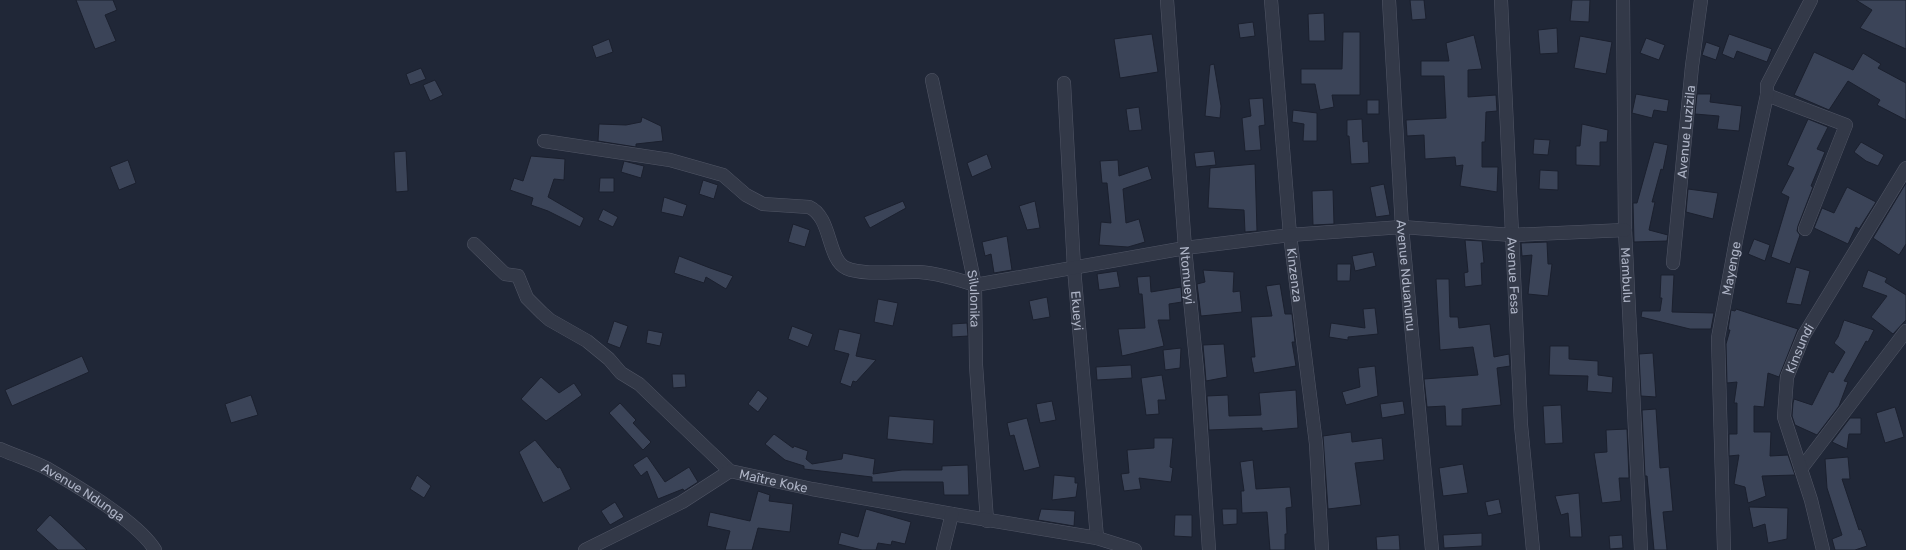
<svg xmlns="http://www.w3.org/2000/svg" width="1906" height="550" font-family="Rubik,sans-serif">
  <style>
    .building { fill: #3b4458; stroke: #1b202e }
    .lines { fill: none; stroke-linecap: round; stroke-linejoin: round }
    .street-casing { stroke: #515666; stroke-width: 14 }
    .street { stroke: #333948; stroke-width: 13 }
    .labels { text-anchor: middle; stroke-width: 4; stroke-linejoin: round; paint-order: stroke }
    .street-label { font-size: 13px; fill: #adb3c5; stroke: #191e2c }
  </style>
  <rect width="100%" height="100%" fill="#202737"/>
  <g class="building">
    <path d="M76,0h37l4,10 -12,5 11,26 -21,8z"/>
    <path d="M1410,0h14l2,19 -14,1z"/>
    <path d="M1572,0h18l-1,22 -19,-1z"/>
    <path d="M1856,0h50v49l-46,-21 12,-18z"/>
    <path d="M1324,13l1,28h-16l-1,-27z"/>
    <path d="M1253,22l2,14 -15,2 -2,-14z"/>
    <path d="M1557,28l1,25 -18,1 -2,-24z"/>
    <path d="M1343,32h17v63h-28l2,12 -14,3 -5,-26h-14v-15h41z"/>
    <path d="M1152,34l6,38 -38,6 -6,-39z"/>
    <path d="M1729,34l43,15 -5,13 -30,-11 -3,8 -12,-5z"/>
    <path d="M1474,35l8,34 -14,1v27l28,-2 1,16 -11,1 -1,30h-3v25h16l-1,25 -37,-6 3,-21 -7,1 -1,-9 -30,2 -1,-24 -17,1 -1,-16 40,-2 -2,-42h-23v-15h28l-3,-18z"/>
    <path d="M1580,36l32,6 -6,32 -32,-6z"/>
    <path d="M1646,38l19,7 -6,15 -19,-7z"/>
    <path d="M609,39l4,13 -17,6 -4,-12z"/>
    <path d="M1706,42l14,5 -4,13 -14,-5z"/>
    <path d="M1814,52l39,18 10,-17 18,11 -3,4 28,15v37l-29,-15 3,-5 -32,-19 -19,29 -35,-15z"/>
    <path d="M1214,64l7,42 -1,12 -15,-2 5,-51z"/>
    <path d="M421,68l5,11 -16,6 -4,-11z"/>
    <path d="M435,80l8,15 -13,6 -7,-16z"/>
    <path d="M1636,94l33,6 -2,12 -13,-2 -2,8 -20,-5z"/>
    <path d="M1697,94h14l-1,8 32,4 -3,25 -22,-2 2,-13 -24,-2z"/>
    <path d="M1263,98l2,27 -6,1 2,24 -16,1 -3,-33 9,-2 -2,-17z"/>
    <rect x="1367" y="100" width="12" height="14"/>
    <path d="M1139,107l3,23 -13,1 -3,-22z"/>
    <path d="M1293,110l24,3v28h-14l1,-17 -12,-2z"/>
    <path d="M642,117l19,9 2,15 -27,3v3l-38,-6 1,-17 27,1 15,-3z"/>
    <path d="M1362,119l1,23 5,-1 1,22 -18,1 -2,-28h-2v-16z"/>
    <path d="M1808,119l20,8 -11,22 8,3 -14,34 2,1 -15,39 -1,5 3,4 -10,29 -19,-7 18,-60 -8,-4 13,-25 -7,-3z"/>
    <path d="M1582,124l26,6 -1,12h-7v24l-24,-1v-19h4z"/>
    <path d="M1534,139l16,1 -2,15 -15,-1z"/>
    <path d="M1654,142l14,3 -5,25 -2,-1 -9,33h3l-6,28 19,5 -1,6 -33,1 -1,-39h4z"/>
    <path d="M1861,142l23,13 -6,11 -12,-5 -12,-9z"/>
    <path d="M406,151l2,40 -12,1 -2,-40z"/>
    <path d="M1214,151l2,14 -20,2 -2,-14z"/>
    <path d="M987,154l5,14 -20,9 -5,-14z"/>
    <path d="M531,156l34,3 -1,21 -10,-1 -6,18 36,21 -4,9 -32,-16 -17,-6 2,-7 -23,-8 4,-12 9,3z"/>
    <path d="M128,160l8,23 -17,7 -9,-23z"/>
    <path d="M1118,160l1,16 29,-10 4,13 -29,10 3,34 13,-4 6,23 -17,5 -29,-2 2,-23 10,1 -4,-40h-5l-2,-22z"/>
    <path d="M624,161l20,5 -3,12 -20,-6z"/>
    <path d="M1255,164l2,67 -12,1 -1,-22 -36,-2 2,-40z"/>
    <path d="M1540,170l18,1v19l-19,-1z"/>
    <path d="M600,178h14v14h-15z"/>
    <path d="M703,180l15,5 -4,14 -15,-5z"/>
    <path d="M1906,183v61l-7,11 -26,-17z"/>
    <path d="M1384,184l6,31 -14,2 -6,-30z"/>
    <path d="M1847,187l29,15 -17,27 -3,-2 -8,17 -34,-16 8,-20 12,5z"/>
    <path d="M1688,189l30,4 -5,26 -27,-7z"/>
    <path d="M1333,190l1,34 -21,1 -1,-34z"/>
    <path d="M664,197l23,8 -4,12 -22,-5z"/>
    <path d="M903,201l3,7 -36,20 -6,-11z"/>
    <path d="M1035,201l5,27 -13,2 -8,-24z"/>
    <path d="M603,209l15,8 -5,10 -15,-7z"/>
    <path d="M793,224l17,6 -5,17 -17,-5z"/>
    <path d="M1007,236l5,34 -18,3 -3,-19 -6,2 -3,-14z"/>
    <path d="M1754,239l16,6 -5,16 -17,-7z"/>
    <path d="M1465,240l17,1 2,22h-3l1,22 -17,2 -1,-14 4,-1z"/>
    <path d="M1547,242l1,22h4l-4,32 -20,-2 4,-39 -10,1 -1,-13z"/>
    <path d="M1373,252l3,14 -21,5 -3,-15z"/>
    <path d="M679,256l31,12 23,8 -7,13 -20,-12 -2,6 -30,-10z"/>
    <path d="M1337,264h14l-1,17h-13z"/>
    <path d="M1796,267l14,4 -9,34 -15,-2z"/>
    <path d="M1203,270l31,2 -1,20 7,-1 2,21 -41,4 -4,-32 8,-2z"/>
    <path d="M1868,270l19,8 -2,4 21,13v25l-13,14 -22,-17 16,-21 -25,-9z"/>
    <path d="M1117,271l3,16 -21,3 -2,-16z"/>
    <path d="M1661,275h13l-2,37 42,1 -3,16h-21l-49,-12 1,-6h18l2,-13h-2z"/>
    <path d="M1150,276l1,16 30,-5 1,15 -13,2 1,16h-12l6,26 -42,10 -4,-27 27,-1 -3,-34h-3l-2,-17z"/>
    <path d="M1436,279h13l1,38h8l1,11 31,-4 4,33 15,-3 1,12 -13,2 4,37 -39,4v17h-16l-1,-20 -18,1 -3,-28 54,-4 -5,-28 -33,3z"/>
    <path d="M1280,284l5,30h7l3,28h-3l4,24 -42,7 -3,-16h4l-4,-40 21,-1 -6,-30z"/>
    <path d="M1047,297l3,20 -17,3 -4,-19z"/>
    <path d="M878,299l20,4 -5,23 -19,-4z"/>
    <path d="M1375,308l3,26 -30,3v3l-19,-3 2,-14 34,5 -2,-19z"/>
    <path d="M1736,309l62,20 -19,48 -11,-4 -4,34 -10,-1v26h17l-1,24 18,-1 7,20 -33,1 4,20 -18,7 -3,-16 -11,-3 5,-29 -10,1v-22h8v-31h-3l3,-21 -10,1 -1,-39 4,-14h-2l3,-20 4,1z"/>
    <path d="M1844,320l30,10 -6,12 -2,-1 -22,40 4,1 -9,24 -22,29 -22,-10 -3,-9 1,-13 1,-4 18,6 17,-34 4,2 12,-21 -11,-9 4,-6z"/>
    <path d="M614,321l14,5 -8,22 -13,-5z"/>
    <path d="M967,323l1,13 -16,1v-13z"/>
    <path d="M792,326l21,8 -5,13 -20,-8z"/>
    <path d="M839,329l22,5 -5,22 20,4 -20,22 -3,-1 -2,6 -11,-4 9,-29 -15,-4z"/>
    <path d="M648,330l15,3 -3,13 -14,-3z"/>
    <path d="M1224,344l3,33 -21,4 -3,-36z"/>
    <path d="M1550,346h19v13l29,2v14l15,2 -1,16 -25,-2 1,-15 -39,-1z"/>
    <path d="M1181,348l-1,20 -15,2 -2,-20z"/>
    <path d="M1653,353l3,44 -15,-1 -2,-42z"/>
    <path d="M82,356l7,16 -77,34 -7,-16z"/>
    <path d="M1131,365l1,13 -35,2 -1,-13z"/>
    <path d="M1375,366l3,30 -32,9 -4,-13 18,-5 -2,-19z"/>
    <path d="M672,374h13l1,13 -13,1z"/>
    <path d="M1162,375l4,25h-8l1,14 -13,1 -5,-37z"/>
    <path d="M541,377l18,16 15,-10 8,12 -36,26 -25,-22z"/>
    <path d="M758,390l10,8 -10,14 -10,-8z"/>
    <path d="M1296,390l2,38 -36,3v-3l-53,2 -2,-34 21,-1 1,21 32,-1 -2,-22z"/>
    <path d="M251,395l7,20 -27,8 -6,-19z"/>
    <path d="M1052,401l4,19 -16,3 -4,-19z"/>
    <path d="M1403,401l2,13 -23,4 -2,-14z"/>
    <path d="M620,403l16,17 -3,3 18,19 -8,8 -34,-37z"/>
    <path d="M1561,405l2,38 -18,1 -2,-38z"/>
    <path d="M1895,407l9,30 -19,6 -9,-30z"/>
    <path d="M1656,409l4,59 9,-1 4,44 -10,1 4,38h-13l-7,-74h-2l-3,-66z"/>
    <path d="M889,416l45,4 -1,24 -46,-5z"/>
    <path d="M1027,418l13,49 -16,4 -10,-36 -4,1 -3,-13z"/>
    <path d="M1850,418h11v16h-12l-2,15 -15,-7z"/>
    <path d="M1627,429l2,49h-10l2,23 -19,2 -8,-50 13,-1 -1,-22z"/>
    <path d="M1351,432l1,10 30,-4 2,22 -29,3 6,42 -33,4 -5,-73z"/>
    <path d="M774,434l19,14 1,-2 14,5 -2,8 6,5 30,-5 1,-6 32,6 -2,15 29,-4h40v-4l26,-1 1,30h-25l-1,-13h-71v-5l-68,-8v-3l-19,-6 -20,-16z"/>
    <path d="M1154,438h19l-3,29 3,1 -2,14 -32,-4 2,11 -17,2 -3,-17 8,-1 -2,-23 27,-2z"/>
    <path d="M535,440l23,28 2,-1 11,22 -28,14 -24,-51z"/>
    <path d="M647,456l18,26 24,-15 9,15 -14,9 -1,-2 -25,10 -11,-28 -6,5 -8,-11z"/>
    <path d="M1848,457l2,22h-8l17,51 2,-1 6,17 -12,4h-20l-3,-11 10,-4 -15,-47 -2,-29z"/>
    <path d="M1253,460l3,29 34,-2 2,20 -6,1 1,26h-2v16h-15l-3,-38 -25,1 -1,-22h3l-4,-29z"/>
    <path d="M1463,464l5,29 -25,3 -4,-28z"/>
    <path d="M417,475l14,11 -7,12 -14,-9z"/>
    <path d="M1054,475l21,2v6h3l-2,14 -24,3z"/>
    <path d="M758,491l12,4 -1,6 24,3 -3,28 -32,-4 -6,22h-27l5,-19 -23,-5 3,-14 40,9z"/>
    <path d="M1579,493l3,44h-12l-2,-24 -7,2 -6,-19z"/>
    <path d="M1499,499l3,14 -14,3 -3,-14z"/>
    <path d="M615,502l9,15 -14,8 -9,-14z"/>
    <path d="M1749,507l39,1 -1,31 -19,4 -3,-19 -12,4z"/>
    <path d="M866,509l45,13 -6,22 -13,-3 -1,4 -13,-2 -2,7h-14l-24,-6 3,-12 17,5z"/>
    <path d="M1041,509l34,2 -1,15 -36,-6z"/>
    <path d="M1222,509h15v15l-14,1z"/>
    <path d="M50,515l11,10 26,25h-29l-22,-20z"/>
    <path d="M1175,515h17v22l-18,-1z"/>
    <path d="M1482,533v13l-38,2 -1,-13z"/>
    <path d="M1399,535l1,15h-23l-1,-13z"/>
    <path d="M1622,535l1,13 -13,1 -1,-13z"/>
  </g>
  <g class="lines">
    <defs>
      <g id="street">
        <path id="s1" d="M1167,0l18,248 12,122 12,180"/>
        <path id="s2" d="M1271,0l19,235 26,209 6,106"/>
        <path id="s3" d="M1389,0l13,227 30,323"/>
        <path id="s4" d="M1501,0l20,425 12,125"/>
        <path id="s5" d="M1623,0l2,230 16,320"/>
        <path id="s6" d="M932,80l43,205 1,80 11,156"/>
        <path id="s7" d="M1064,83l10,185 23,270"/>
        <path d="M1767,95l79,30 -41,104"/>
        <path d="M544,141l126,19 53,15 23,20 17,9 46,3c23,10 18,52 37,61 18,8 53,3 73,4 19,1 38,7 56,13l210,-37 105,-13 112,-8 110,8 113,-5"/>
        <path id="s8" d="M474,244l31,30 13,2 9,22 15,15 8,7 37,21 22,18 12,14 18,11 91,87 82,18 140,25 145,24 38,12"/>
        <path id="s9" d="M1673,263l19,-197 9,-66"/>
        <path id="s10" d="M0,449c16,7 33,12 48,20 29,17 90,53 107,81"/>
        <path d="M1801,469l105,-138"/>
        <path d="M585,550l97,-48 48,-31"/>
        <path d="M943,550l9,-36"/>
        <path id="s11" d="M1724,550l-6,-212 19,-103 30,-140v-10l44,-85"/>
        <path id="s12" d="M1823,550l-12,-50 -27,-83 3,-40 17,-42 102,-167"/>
      </g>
    </defs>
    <use href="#street" class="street-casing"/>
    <use href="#street" class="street"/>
  </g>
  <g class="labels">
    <g class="street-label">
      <text dy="5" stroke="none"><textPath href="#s9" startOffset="132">Avenue Luzizila</textPath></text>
      <text dy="5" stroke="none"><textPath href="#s11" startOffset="283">Mayenge</textPath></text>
      <text dy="5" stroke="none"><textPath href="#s1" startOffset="276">Ntomueyi</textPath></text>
      <text dy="5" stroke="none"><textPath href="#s2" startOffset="276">Kinzenza</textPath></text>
      <text dy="5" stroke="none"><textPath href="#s3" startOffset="276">Avenue Nduanunu</textPath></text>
      <text dy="5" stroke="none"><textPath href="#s4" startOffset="276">Avenue Fesa</textPath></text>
      <text dy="5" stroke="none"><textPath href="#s5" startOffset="275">Mambulu</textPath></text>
      <text dy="5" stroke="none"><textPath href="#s6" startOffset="223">Silulonika</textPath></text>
      <text dy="5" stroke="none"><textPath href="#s7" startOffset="228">Ekueyi</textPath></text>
      <text dy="5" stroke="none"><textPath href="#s12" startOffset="210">Kinsundi</textPath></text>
      <text dy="5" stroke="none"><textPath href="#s8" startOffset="393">Maître Koke</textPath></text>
      <text dy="5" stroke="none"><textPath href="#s10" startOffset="94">Avenue Ndunga</textPath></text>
    </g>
  </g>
</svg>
